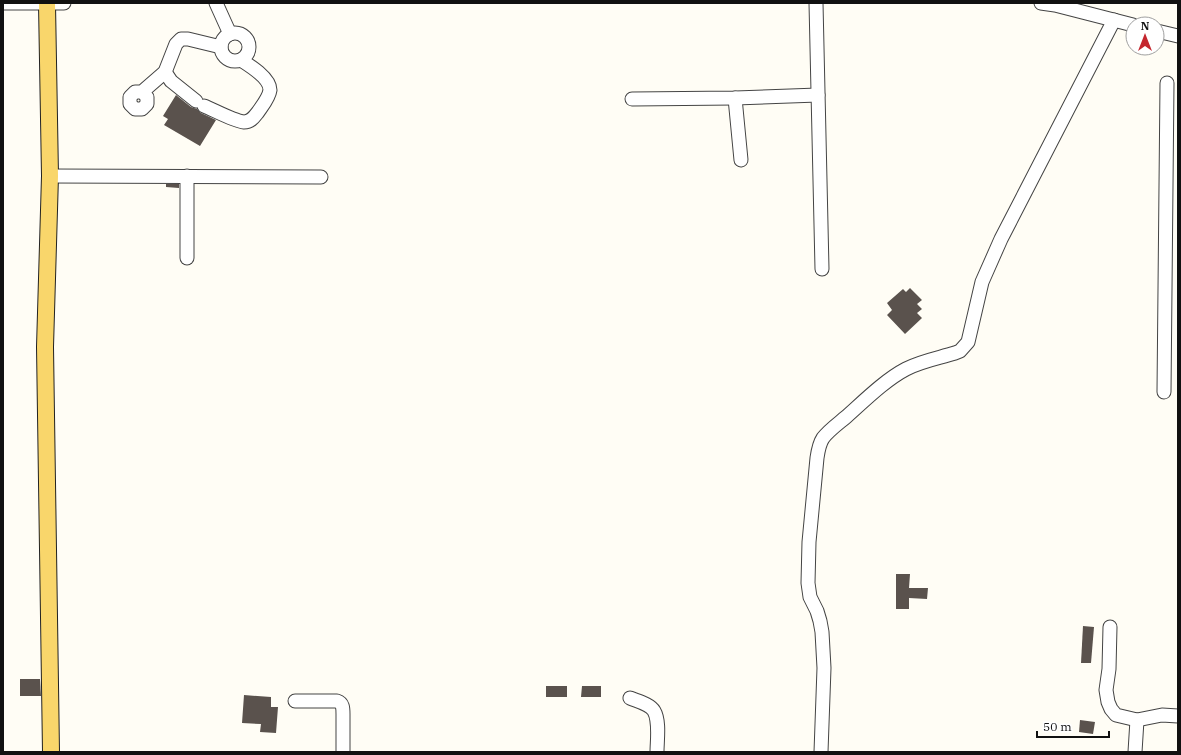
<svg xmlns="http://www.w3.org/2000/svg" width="1181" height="755" font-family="'IBM Plex Serif',serif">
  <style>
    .building { fill: #5a524d }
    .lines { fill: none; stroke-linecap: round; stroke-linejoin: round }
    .minor-casing { stroke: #444; stroke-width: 15 }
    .major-casing { stroke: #222; stroke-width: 18 }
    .minor { stroke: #fff; stroke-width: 13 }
    .major { stroke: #f9d66b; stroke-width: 16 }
  </style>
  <rect width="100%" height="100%" fill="#fffdf5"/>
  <g class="building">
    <path d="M176,95l15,12 6,2 4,4 15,7 -16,26 -36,-21 4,-6 -5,-3z"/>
    <path d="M166,184h13v4l-13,-1z"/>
    <path d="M910,288l12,12 -5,4 5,5 -5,4 5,5 -17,16 -18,-19 5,-5 -5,-7 16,-14 3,3z"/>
    <path d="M896,574h14l-1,14h19l-1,11 -18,-1v11h-13z"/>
    <path d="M1083,626l11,1 -3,36h-10z"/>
    <path d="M20,679h20l1,17h-21z"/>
    <rect x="546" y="686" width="21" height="11"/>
    <path d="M582,686h19v11h-20z"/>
    <path d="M244,695l27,2v10h7l-2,26 -16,-1 1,-8 -19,-1z"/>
    <path d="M1080,720l15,2 -2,12 -14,-2z"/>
  </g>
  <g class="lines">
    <defs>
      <g id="minor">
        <path d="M3,3h61"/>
        <path d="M216,3l14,31"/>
        <path d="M816,3l6,266"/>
        <path d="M1041,3l14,2 78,20"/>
        <path d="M1157,31l21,5"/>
        <circle cx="235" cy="47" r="14"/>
        <path d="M165,72l6,9 25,20"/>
        <path d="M142,92h-7l-5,5v7l5,5h7l5,-5v-7l-5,-5 23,-20 11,-28 5,-5h7l33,8"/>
        <path d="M735,98l6,62"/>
        <path d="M632,99l103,-1 83,-3"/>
        <path d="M204,106c10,4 30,15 40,16 7,0 10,-5 14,-10 4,-6 11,-14 12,-22 0,-12 -21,-25 -29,-30"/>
        <path d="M50,176l271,1"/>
        <path d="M187,176v82"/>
        <path d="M1164,392l3,-309"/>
        <path d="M1110,627l-1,42 -3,21 2,12 3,7 5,6 21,5 25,-5 16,1"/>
        <path d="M630,698c7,3 20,6 24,13 6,10 3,30 3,41"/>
        <path d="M295,701h42c6,2 6,7 6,13v38"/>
        <path d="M821,752l3,-84 -2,-36 -2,-11 -3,-10 -7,-14 -2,-14 1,-41 8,-84c1,-7 2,-14 6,-20 6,-8 16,-15 23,-21 18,-16 39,-37 60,-48 15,-8 33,-11 49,-16l5,-2 8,-9 14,-60 19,-43 113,-219"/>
        <path d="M1135,752l2,-32"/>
      </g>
      <path id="major" d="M47,4l3,172 -5,171 6,405"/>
    </defs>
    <use href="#minor" class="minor-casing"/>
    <use href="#major" class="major-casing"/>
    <use href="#minor" class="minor"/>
    <use href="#major" class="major"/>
  </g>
  <rect width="1181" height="755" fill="none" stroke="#111111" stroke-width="8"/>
  <g transform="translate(1145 36)"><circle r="19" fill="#ffffff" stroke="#a0a0a0"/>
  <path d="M0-3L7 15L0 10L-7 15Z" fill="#c4262e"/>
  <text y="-6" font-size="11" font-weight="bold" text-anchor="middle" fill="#111111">N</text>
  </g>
  <path d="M1037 731v6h72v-6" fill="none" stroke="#111111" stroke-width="2"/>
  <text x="1043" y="731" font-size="12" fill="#111111" stroke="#ffffff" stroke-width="3" paint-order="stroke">50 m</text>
</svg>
